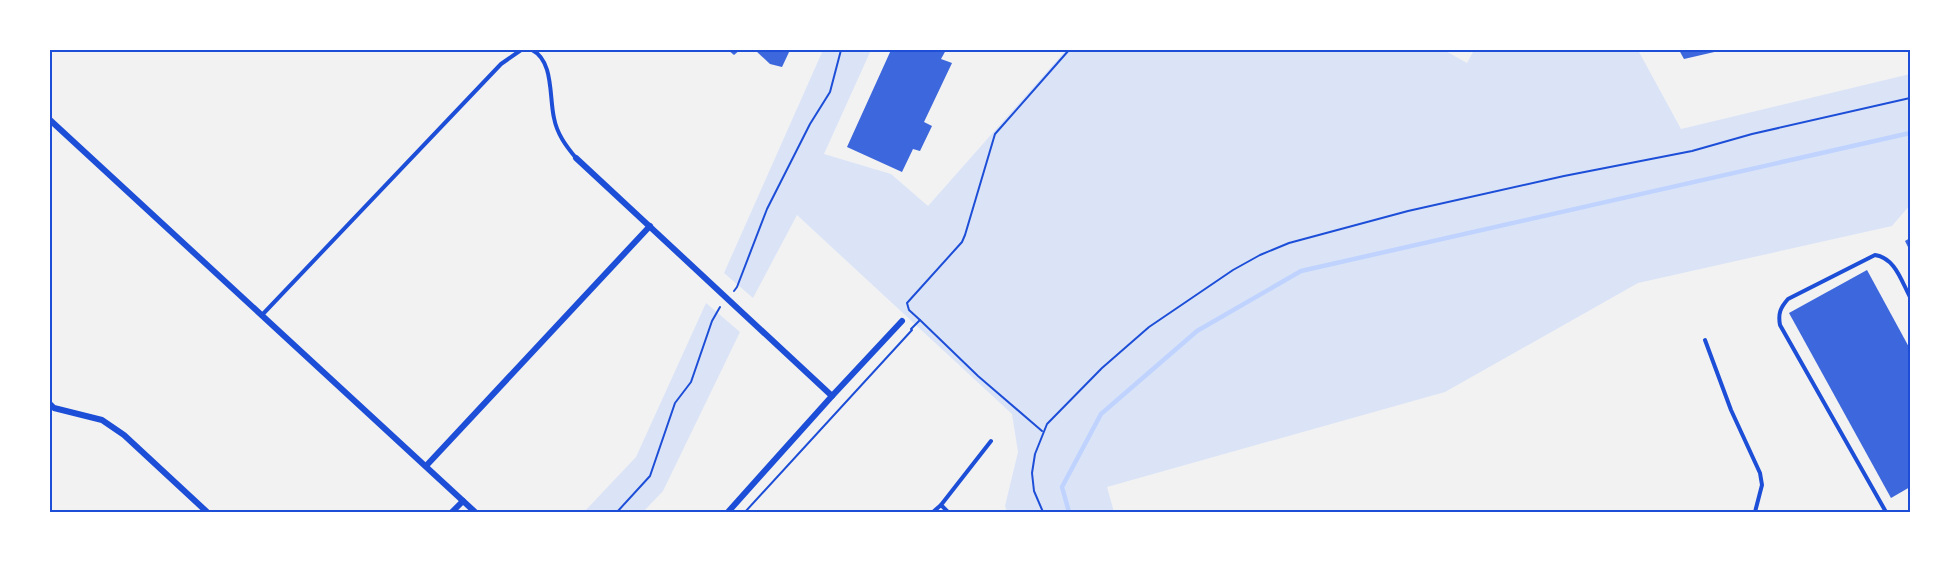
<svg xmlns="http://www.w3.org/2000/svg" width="1960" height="562" font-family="'Space Grotesk',sans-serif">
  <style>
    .green { fill: #dbe4f7 }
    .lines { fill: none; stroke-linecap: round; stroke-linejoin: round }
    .stream { stroke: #bfd3fe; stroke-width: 4.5 }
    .building { fill: #3d67dc }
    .path { stroke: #1d4ed8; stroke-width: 2 }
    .service { stroke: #1d4ed8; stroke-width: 4 }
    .minor { stroke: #1d4ed8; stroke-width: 6 }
    .neatline { fill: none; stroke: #1d4ed8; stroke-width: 2 }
  </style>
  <rect width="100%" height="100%" fill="#f2f2f2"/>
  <g class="green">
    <path d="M823,50h48l-47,104 67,20 37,32 138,-156h378l23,13 7,-13h164l43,79 229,-55v131l-18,21 -254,57 -193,109 -338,95 7,25h-107l-2,-6 13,-54 -6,-38 -215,-199 -44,83 -29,-25z"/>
    <path d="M706,303l34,29 -77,159 -20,21h-59l52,-55z"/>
  </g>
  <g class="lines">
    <path class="stream" d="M1069,512l-7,-25 39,-73 96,-83 104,-60 609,-138"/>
  </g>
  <g class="building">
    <path d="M728,50h12l-6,5z"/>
    <path d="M755,50h35l-8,17 -12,-3z"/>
    <path d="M891,50h55l-5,9 11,4 -28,59 8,4 -12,25 -7,-2 -11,23 -55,-25z"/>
    <path d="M1679,50h44l-39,9z"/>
    <path d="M1910,238v13l-5,-10z"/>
    <path d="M1867,270l43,79v138l-19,11 -102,-185z"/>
  </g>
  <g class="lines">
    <g class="path">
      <path d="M734,291l3,-4 30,-78 43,-85 20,-32 11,-42"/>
      <path d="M920,320l-11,-10 -2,-7 55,-61 3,-7 30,-101 74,-84"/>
      <path d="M911,329l9,-9 58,56 64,55"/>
      <path d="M617,512l33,-36 25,-73 16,-21 21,-61 8,-14"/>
      <path d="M745,512l167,-182"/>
      <path d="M1043,512l-9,-21 -2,-18 3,-19 12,-30 55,-56 47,-41 84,-57 27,-15 29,-12 119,-32 156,-35 128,-25 60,-17 158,-36"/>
    </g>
    <g class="service">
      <path d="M532,50c22,11 17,47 22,68 3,16 12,28 22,40"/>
      <path d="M262,315l239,-251 20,-14"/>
      <path d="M1705,340l26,70 29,63 2,12 -7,27"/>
      <path d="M933,512l8,-7"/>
      <path d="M948,512l-7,-7 50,-64"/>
      <path d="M1886,512l-106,-187c-2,-11 0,-17 8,-26l87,-44c20,3 26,25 35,42"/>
    </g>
    <g class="minor">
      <path d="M50,120l425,392"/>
      <path d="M576,158l256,238"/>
      <path d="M50,404l4,4 48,12 22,15 83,77"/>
      <path d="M426,466l224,-240"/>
      <path d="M452,512l11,-11"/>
      <path d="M728,512l104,-116 70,-75"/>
    </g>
  </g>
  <rect width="1960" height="562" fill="none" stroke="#ffffff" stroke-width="102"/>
  <rect x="51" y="51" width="1858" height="460" class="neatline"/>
</svg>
